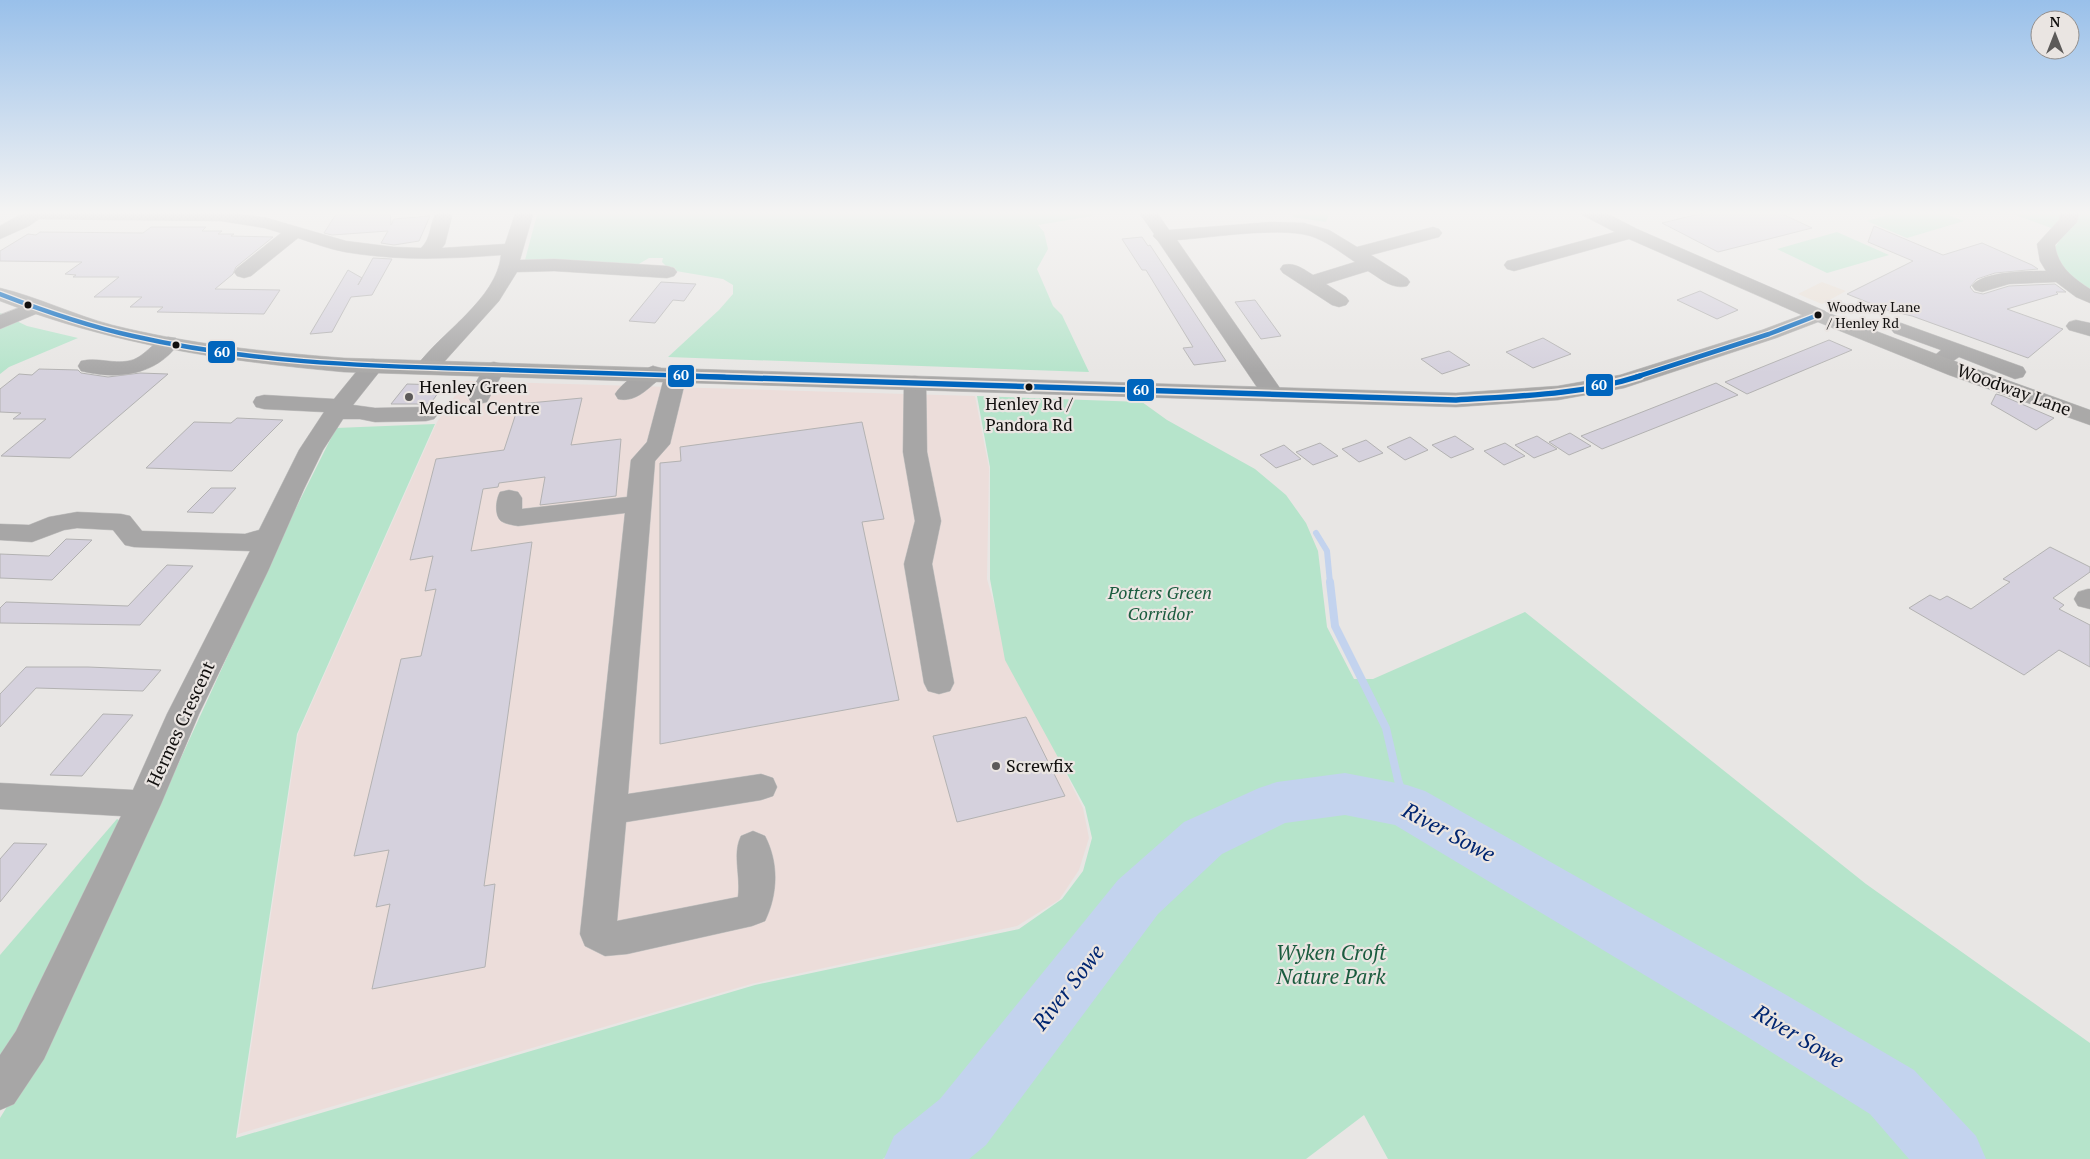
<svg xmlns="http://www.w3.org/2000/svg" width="2090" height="1159" font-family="'PT Serif',serif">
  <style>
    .commercial { fill: #e9dfd5 }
    .industrial { fill: #ecddda }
    .green { fill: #b6e4cb }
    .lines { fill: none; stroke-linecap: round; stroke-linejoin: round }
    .stream-far1 { stroke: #c3d3ee; stroke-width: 6 }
    .stream { stroke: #c3d3ee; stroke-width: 8 }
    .river { fill: #c3d3ee; fill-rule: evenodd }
    .building { fill: #d5d1dd; stroke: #b3b2b2 }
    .minor-casing { stroke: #c5c4c3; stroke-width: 1 }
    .major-casing { stroke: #c5c4c3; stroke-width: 1 }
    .minor { fill: #a7a6a6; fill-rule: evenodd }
    .major { fill: #aaa9a8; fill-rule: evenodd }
    .bus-1-far1-casing { stroke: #eae5e2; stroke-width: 7 }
    .bus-1-casing { stroke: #eae5e2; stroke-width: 9 }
    .bus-1-far1 { stroke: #0065bd; stroke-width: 4.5 }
    .bus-1 { stroke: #0065bd; stroke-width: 5.5 }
    .bus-dot { fill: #110f0e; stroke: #eae5e2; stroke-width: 2 }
    .poi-dot { fill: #5c5a59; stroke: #eae5e2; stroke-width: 2 }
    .labels { text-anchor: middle; stroke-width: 4.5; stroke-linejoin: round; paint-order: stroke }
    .far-bus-label { font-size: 14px; fill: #110f0e; stroke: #eae5e2; text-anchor: start }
    .bus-label { font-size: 17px; fill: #110f0e; stroke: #eae5e2 }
    .poi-label { font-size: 18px; fill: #110f0e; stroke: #eae5e2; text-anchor: start }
    .street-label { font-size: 18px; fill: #110f0e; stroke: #eae5e2 }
    .park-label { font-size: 18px; font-style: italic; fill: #1b5c3f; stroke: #eae5e2 }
    .near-park-label { font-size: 21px; font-style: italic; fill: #1b5c3f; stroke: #eae5e2 }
    .near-water-label { font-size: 22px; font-style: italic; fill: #012671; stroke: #eae5e2 }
    .line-badge { stroke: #eae5e2; stroke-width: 2 }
    .badge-label { font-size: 14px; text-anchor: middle; font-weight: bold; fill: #fff }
  </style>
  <rect width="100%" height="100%" fill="#e8e6e4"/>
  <path class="commercial" d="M1822,282l24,9 -24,13 -24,-10z"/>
  <path class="industrial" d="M465,381l510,15 14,72 -2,111 23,82 73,147 6,30 -10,32 -20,30 -42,26 -266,58 -513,150 60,-400 139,-312z"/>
  <g class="green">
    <path d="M538,211h553l1,5 -54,9 6,7 4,17 -11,20 16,37 9,9 27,57 -421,-15 51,-47 14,-16v-9l-10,-6 -47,-8 -1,-3 -9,-2 -4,-4 1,-4h-14l-12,7 -112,-5z"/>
    <path d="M1298,211h32l-4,11 -34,-5z"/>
    <path d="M1901,211h37l26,10 -57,17 -40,-17z"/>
    <path d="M2005,211h85v82l-29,-23 -8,-20 12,-17z"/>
    <path d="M1837,232l52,23 -62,18 -50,-24z"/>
    <path d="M0,313l27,13 51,12 -69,29 -9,7z"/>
    <path d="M977,396l165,6 25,18 88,49 31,26 20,28 12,28 9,76 27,52h19l152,-67 341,272 224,159v116h-123l-38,-51 -39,-36 -440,-255 -53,-23 -56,-10 -37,1 -39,12 -73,37 -34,23 -66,69 -146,185 -63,48h-883v-41l64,-104 222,-486 50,-100 99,-4 -138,310 -61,404 519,-153 264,-56 43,-30 21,-28 9,-33 -7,-31 -80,-147 -15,-81v-112z"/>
    <path d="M1364,810l68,26 339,198 110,68 58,57h-551l-24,-44 -58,44h-359l57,-50 139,-187 77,-72 33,-20 49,-17z"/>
    <path d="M117,819l3,2 -85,175 -35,64v-105z"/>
  </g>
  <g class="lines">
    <path class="stream-far1" d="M1316,533l11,18 3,32"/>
    <path class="stream" d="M1330,582l5,44 51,102 12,52 9,26"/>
    <path class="river" d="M1345,773l62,12 18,6 363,205 126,74 62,66 10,23h-77l-39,-45 -124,-78 -351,-211 -50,-10 -60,8 -63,31 -64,60 -172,231 -17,14h-85l10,-23 46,-37 178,-219 66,-58 75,-34 18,-6z"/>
  </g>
  <g class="building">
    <path d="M338,211h52l1,14 3,-6 36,-3 -11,25 -25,4 -13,-2 7,-12 -56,4 -8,-2z"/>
    <path d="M1712,211h64l36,17 -94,24 -56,-29z"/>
    <path d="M1874,226l69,29 39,-12 50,22 6,4 -43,4 -18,6 -7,8 4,5 9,2 26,-8 46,-2 11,8h-10l2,2 -51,15 56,20 -35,29 -116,-42 -25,-6 -40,-16 66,-33 -45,-19z"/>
    <path d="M151,227h55l-4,4h20l-4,3h16l-3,2 42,1 -37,30 -3,7 -18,15 65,1 -16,24 -107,-2 6,-5h-33l12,-10h-48l25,-20h-46l3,-2 -11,-1 17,-12 -82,-1v-10l28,-17 8,1 4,-3 103,1z"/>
    <path d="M1142,237l6,9 2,-1 76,116 -32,4 -11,-17 10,-1 -47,-77h-4l-20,-31z"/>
    <path d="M373,258l19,1 -20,36 -21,2 -19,35 -22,2 38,-64 14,8 -4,7z"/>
    <path d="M661,282l35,2 -12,17 -11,-1 -18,23 -26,-2z"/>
    <path d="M1700,291l38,19 -21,9 -40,-19z"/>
    <path d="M1255,300l26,36 -20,3 -26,-37z"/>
    <path d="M1543,338l28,16 -38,14 -27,-16z"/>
    <path d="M1829,340l23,10 -105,44 -22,-12z"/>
    <path d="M1449,351l21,14 -28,9 -21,-15z"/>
    <path d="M39,369l39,1 3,3 27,4 32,-4 28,1 -98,84 -69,-2 45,-37h-33l8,-6 -21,-1v-23l19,-15 13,1z"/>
    <path d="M1716,383l22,12 -136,54 -21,-13z"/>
    <path d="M407,384l37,1 -14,19h-39z"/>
    <path d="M1996,394l7,2 51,22 -18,12 -45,-26z"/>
    <path d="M582,398l-11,47 50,-6 -5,57 -76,9 5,-28 -46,6 -1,4 -15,2 -12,62 61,-9 -48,344 11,-2 -10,83 -113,22 18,-85 -14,3 13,-57 -35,6 47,-197 20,-3 15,-67 -11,2 8,-35 -23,4 26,-101 68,-9 15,-46z"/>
    <path d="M237,418l46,2 -51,51 -86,-3 48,-46 37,1z"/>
    <path d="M862,422l22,97 -22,3 37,178 -239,44v-281l21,-2 -1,-14z"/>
    <path d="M1570,433l21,13 -22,9 -20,-13z"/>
    <path d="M1455,436l19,13 -23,9 -19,-13z"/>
    <path d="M1537,436l20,13 -23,9 -19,-13z"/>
    <path d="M1410,437l18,13 -23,10 -18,-13z"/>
    <path d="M1366,440l17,13 -24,9 -17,-13z"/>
    <path d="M1320,443l18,13 -25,9 -17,-13z"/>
    <path d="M1505,443l20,13 -21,9 -20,-14z"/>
    <path d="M1284,445l17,14 -25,9 -16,-13z"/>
    <path d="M211,488h25l-23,25 -26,-1z"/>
    <path d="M66,539l26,1 -40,40 -52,-2v-24l49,2z"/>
    <path d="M2050,547l40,20v5l-37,26 11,7 -5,4 31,16v42l-31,-17 -35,25 -115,-67 21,-13 10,5 7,-4 24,13 39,-27 -7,-3z"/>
    <path d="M167,565l26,1 -53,59 -140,-2v-15l6,-6 122,4z"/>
    <path d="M26,667h62l73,3 -18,21 -107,-3 -36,39v-33z"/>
    <path d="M103,714l30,1 -51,61 -32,-1z"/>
    <path d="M1026,717l39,79 -108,26 -24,-86z"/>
    <path d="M14,843l33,1 -47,58v-43z"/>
  </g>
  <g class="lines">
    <defs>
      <g id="minor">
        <path d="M27,211h196l44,7 79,23 48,6 27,1c11,-10 8,-25 16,-36h12l3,4 -7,28 -3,4 63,-4 11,-33h18l-14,49 34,-1 113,7 7,2 3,4 -3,4 -7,2 -113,-7 -37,1 -18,29 -64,71 -8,2 -8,-2 -3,-5c24,-34 81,-68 85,-112 -53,4 -103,6 -156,-3 -16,-3 -32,-9 -47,-14l-47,38 -7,2 -7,-2 -3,-4 3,-4 44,-35 -16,-5 -44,-7 -182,-2 -10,7 -29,13v-13z"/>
        <path d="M1138,211h18l13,19 102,-8 33,1 25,7 28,17 76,-20 6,2 3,4 -3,4 -68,18 36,23 3,4 -3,4c-15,4 -27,-8 -39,-15l-42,13 20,13 3,4 -3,4 -7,2 -7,-2 -49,-32 -3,-4 3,-4c12,-3 20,4 30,10l42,-13c-12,-8 -25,-18 -39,-24 -29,-13 -106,0 -139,2l107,154 -3,5 -8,2 -8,-2 -107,-158 -5,-5 1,-2z"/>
        <path d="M1579,211h23l35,18 188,82 3,4 -3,4 -7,2 -7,-2 -182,-80 -115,32 -7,-2 -3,-4 3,-4 108,-29 -33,-17z"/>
        <path d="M2061,211h18l-2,11 -22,23c3,22 18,33 35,44v14l-14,-6 -20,-15 -47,2 -27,8 -7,-2 -3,-4c10,-15 57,-15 74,-15l-6,-10 -3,-17 22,-24z"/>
        <path d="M36,301l7,2 3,4 -3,4 -43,18v-14z"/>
        <path d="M2076,320l14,3v13l-21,-6 -3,-4 3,-4z"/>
        <path d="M1901,323l122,44 3,5 -3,5 -8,2 -56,-22c-10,7 -16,13 -29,10l-3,-5 14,-12 -47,-17 -3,-4 3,-4z"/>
        <path d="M168,337l8,1 3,5c-23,33 -62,37 -98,28l-3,-5 3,-5c16,-4 32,3 47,0 16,-2 25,-21 40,-24z"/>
        <path d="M373,359l8,2 3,5 -31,39 22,3 51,-1 8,2 4,5 -4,5 -8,2 -51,1 -15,-3h-17l-20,31 -19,39 -36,82 -69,143 -38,90 -117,255 -30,45 -14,6v-55l16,-24 105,-215 -121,-7v-26l133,7 34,-76 83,-163 -116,-4 -9,-2 -12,-15 -36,-2 -13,2 -32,12 -32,-2v-16l29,1 20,-8 28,-5 44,2 9,2 12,15 103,3 14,-4 40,-80 25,-38 -60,-3 -8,-2 -3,-5 3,-5 8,-2 70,4 31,-38z"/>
        <path d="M494,362l8,2 3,5 -18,33 -8,2 -8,-2 -3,-5 18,-33z"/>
        <path d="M653,366l8,2 3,5 -3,5c-13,10 -25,25 -43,21l-3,-5c7,-11 25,-24 38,-28z"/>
        <path d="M676,367l8,2 3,5 -17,70 -15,17 -27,333 133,-20 12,4 4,9 -4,9 -12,4 -135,22 -9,99 121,-24c3,-21 -6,-43 3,-61l12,-5 12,5c14,27 13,58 0,85l-13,5 -125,28 -22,2 -20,-10 -5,-12 45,-421 -107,13c-5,-1 -13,-2 -17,-5 -7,-6 -5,-22 -1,-29l9,-2 9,2 4,6v11l105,-12 4,-37 16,-18 18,-68 3,-5z"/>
        <path d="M915,376l8,2 3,5 1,69 14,69 -9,43 22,119 -4,8 -11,3 -11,-3 -4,-8 -20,-119 11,-43 -12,-69 1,-69 3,-5z"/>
        <path d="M2088,589h2v20l-12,-3 -4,-7 4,-7z"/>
      </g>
      <path id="major" d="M0,288c38,9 74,27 112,37 76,19 154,27 232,33l1112,35 102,-7 62,-11 142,-45 56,-21 147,56 125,45v15l-141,-50 -131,-53 -42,16 -152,50 -66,12 -102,7 -1112,-35c-121,-11 -230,-27 -344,-71z"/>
    </defs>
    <use href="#minor" class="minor-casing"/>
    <use href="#major" class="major-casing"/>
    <use href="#minor" class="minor"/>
    <use href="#major" class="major"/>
    <defs>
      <g id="bus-1-far1">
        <path d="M0,294c44,17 88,32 133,42 113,26 228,30 343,33 83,3 166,5 249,8"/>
        <path d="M1636,377l133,-43 49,-19"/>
      </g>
      <path id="bus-1" d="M686,376l770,24c61,-4 125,-5 184,-24"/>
    </defs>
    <use href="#bus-1-far1" class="bus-1-far1-casing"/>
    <use href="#bus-1" class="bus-1-casing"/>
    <use href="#bus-1-far1" class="bus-1-far1"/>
    <use href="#bus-1" class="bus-1"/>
  </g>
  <linearGradient id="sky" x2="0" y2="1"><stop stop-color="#99c0ea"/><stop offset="0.57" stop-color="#f5f4f3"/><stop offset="1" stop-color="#f5f4f3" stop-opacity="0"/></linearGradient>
  <rect width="2090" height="373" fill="url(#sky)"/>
  <g class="bus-dot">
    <circle cx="28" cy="305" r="4.5"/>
    <circle cx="1818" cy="315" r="4.5"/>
    <circle cx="176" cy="345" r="4.5"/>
    <circle cx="1029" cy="387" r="4.5"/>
  </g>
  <g class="poi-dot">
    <circle cx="409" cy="397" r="5"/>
    <circle cx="996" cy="766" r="5"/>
  </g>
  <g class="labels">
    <g class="far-bus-label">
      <text x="1827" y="312">Woodway Lane<tspan x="1827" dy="16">/ Henley Rd</tspan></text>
    </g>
    <g class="bus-label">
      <text x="1029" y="410">Henley Rd /<tspan x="1029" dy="21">Pandora Rd</tspan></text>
    </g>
    <g class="poi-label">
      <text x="419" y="393">Henley Green<tspan x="419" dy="21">Medical Centre</tspan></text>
      <text x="1006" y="772">Screwfix</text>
    </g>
    <g class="street-label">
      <text transform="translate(2014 390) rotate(20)" y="6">Woodway Lane</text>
      <text transform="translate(181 724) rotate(-65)" y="6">Hermes Crescent</text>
    </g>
    <g class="park-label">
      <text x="1160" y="599">Potters Green<tspan x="1160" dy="21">Corridor</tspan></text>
    </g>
    <g class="near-park-label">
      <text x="1331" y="960">Wyken Croft<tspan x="1331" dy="24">Nature Park</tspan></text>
    </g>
    <g class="near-water-label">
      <text transform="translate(1449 832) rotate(28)" y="8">River Sowe</text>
      <text transform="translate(1068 987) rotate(-52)" y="8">River Sowe</text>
      <text transform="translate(1799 1036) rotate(31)" y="8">River Sowe</text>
    </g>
  </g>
  <g class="line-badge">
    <rect x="207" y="340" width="29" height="24" rx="5" fill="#0065bd"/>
    <rect x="667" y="364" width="28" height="24" rx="5" fill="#0065bd"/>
    <rect x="1585" y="373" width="29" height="24" rx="5" fill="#0065bd"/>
    <rect x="1126" y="378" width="29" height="24" rx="5" fill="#0065bd"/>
  </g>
  <g class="badge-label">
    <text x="222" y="357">60</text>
    <text x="681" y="380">60</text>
    <text x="1599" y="390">60</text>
    <text x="1141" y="395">60</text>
  </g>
  <g transform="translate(2055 35)"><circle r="24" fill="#eae5e2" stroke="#938f8d"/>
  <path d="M0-4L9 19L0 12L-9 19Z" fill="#5c5a59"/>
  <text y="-8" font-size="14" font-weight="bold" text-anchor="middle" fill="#110f0e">N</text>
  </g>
</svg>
